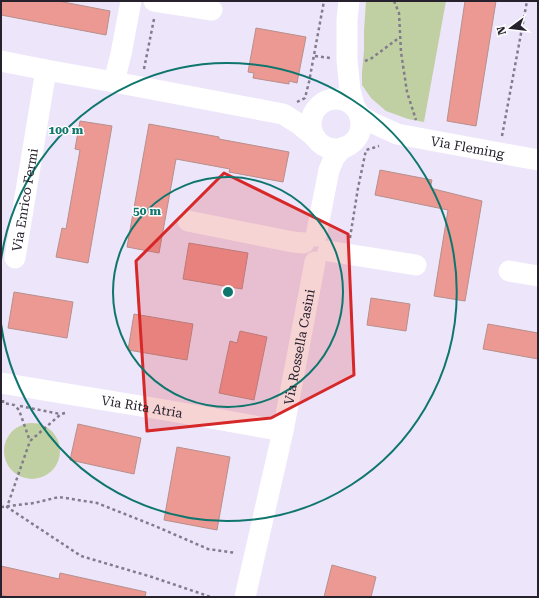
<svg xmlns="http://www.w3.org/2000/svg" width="539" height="598" font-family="'Roboto Serif',serif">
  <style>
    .green { fill: #c0d0a2 }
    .building { fill: #ec9994; stroke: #b78f8c }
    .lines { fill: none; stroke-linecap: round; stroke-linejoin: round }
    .path { stroke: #827c8c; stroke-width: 2.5; stroke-dasharray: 3 3; stroke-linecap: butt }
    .minor { stroke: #fff; stroke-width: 21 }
    .marked { fill: #d62828; fill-opacity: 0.2; stroke: #d62828; stroke-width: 3; stroke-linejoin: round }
    .ring { fill: none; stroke: #0f766e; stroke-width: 2 }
    .labels { text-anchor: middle; stroke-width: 3; stroke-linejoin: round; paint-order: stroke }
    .street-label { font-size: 13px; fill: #26212d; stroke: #fff }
    .centre { fill: #0f766e; stroke: #fff; stroke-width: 2 }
    .ring-label { font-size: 12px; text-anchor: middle; font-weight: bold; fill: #0f766e; stroke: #fff; stroke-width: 3; stroke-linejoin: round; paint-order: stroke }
  </style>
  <rect width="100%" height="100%" fill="#ede5fa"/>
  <g class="green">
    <path d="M366,1h80l-22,121 -16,-3 -22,-8 -15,-13 -9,-13v-13l2,-22v-19z"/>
    <circle cx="32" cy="451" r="28"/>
  </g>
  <g class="building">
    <path d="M1,1h57l52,10 -4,24 -105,-20z"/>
    <path d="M465,1h31l-20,125 -29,-5z"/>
    <path d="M256,28l50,9 -9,46 -8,-2v3l-36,-6 1,-5 -6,-1z"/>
    <path d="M80,121l32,5 -24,137 -32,-6 6,-29 4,1 14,-79 -5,-1z"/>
    <path d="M149,124l70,13v2l70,13 -6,30 -54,-10 1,-3 -54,-10 -17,94 -32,-6z"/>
    <path d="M380,170l52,10 -2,8 52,13 -17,100 -31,-5 14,-86 -73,-15z"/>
    <path d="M189,243l59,10 -6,36 -59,-10z"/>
    <path d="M14,292l59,10 -6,36 -59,-10z"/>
    <path d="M371,298l39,6 -4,27 -39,-6z"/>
    <path d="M134,314l59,10 -6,36 -59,-10z"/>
    <path d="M488,324l50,9v26l-55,-10z"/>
    <path d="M240,331l27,6 -13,63 -35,-7 11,-52 7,2z"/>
    <path d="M78,424l63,14 -7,36 -64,-14z"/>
    <path d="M177,447l53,10 -13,73 -53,-10z"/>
    <path d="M332,565l44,12 -5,20h-47z"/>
    <path d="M1,566l58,13 1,-6 86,19 -1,5h-135l-9,-2z"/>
  </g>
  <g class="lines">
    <g class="path">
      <path d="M394,1l5,12 2,39 6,40 9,28"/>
      <path d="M315,56l15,2"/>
      <path d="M365,61l7,-3 28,-21"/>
      <path d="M144,69l10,-50"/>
      <path d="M297,102l8,-4 4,-16 15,-81"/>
      <path d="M502,136l25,-135"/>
      <path d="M350,238l8,-50 8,-38 13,-4"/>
      <path d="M3,400v3l11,2 5,5 11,31"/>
      <path d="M20,406l40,8"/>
      <path d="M65,413l-4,1 -31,27 -23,66 74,49 71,21 59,20"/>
      <path d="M1,507l33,-4 25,-6 38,6 58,23 53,23 28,4"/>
    </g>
    <g class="minor">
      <path d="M154,1l58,9"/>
      <path d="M349,1l-2,19v40l3,30 4,15"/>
      <path d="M1,61l45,9 68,12 7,-28 10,-53"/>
      <path d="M114,82l169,32 16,10 16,13"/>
      <circle cx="336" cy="124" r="25"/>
      <path id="s1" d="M361,116l12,7 24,11 141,26"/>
      <path d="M188,221l105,21 11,1"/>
      <path d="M316,236l13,-66 6,-14 9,-9"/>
      <path d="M328,251l88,14"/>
      <path id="s2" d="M15,258l31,-188"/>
      <path d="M509,271l29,5"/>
      <path id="s3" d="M1,383l176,29 106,19"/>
      <path id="s4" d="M245,597l38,-166 32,-169"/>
    </g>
  </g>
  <path class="marked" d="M224,173l124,61 6,141 -83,43 -124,13 -11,-170z"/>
  <g class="ring">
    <circle cx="228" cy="292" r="115"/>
    <path d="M1 260A229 229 0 1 1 1 324"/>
  </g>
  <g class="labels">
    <g class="street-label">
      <text dy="5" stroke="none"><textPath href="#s1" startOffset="112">Via Fleming</textPath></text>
      <text dy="5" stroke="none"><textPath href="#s2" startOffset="59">Via Enrico Fermi</textPath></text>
      <text dy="5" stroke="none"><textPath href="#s4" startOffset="256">Via Rossella Casini</textPath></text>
      <text dy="5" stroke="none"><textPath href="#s3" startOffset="143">Via Rita Atria</textPath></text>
    </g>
  </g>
  <circle cx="228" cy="292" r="6" class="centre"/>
  <g class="ring-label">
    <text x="66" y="134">100 m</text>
    <text x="147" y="215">50 m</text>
  </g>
  <rect width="539" height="598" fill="none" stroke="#26212d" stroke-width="4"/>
  <g transform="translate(511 28) rotate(255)" stroke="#ffffff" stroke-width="3" paint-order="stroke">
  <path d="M0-3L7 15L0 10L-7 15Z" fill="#26212d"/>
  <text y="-6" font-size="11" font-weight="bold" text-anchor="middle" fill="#26212d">N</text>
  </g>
</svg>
